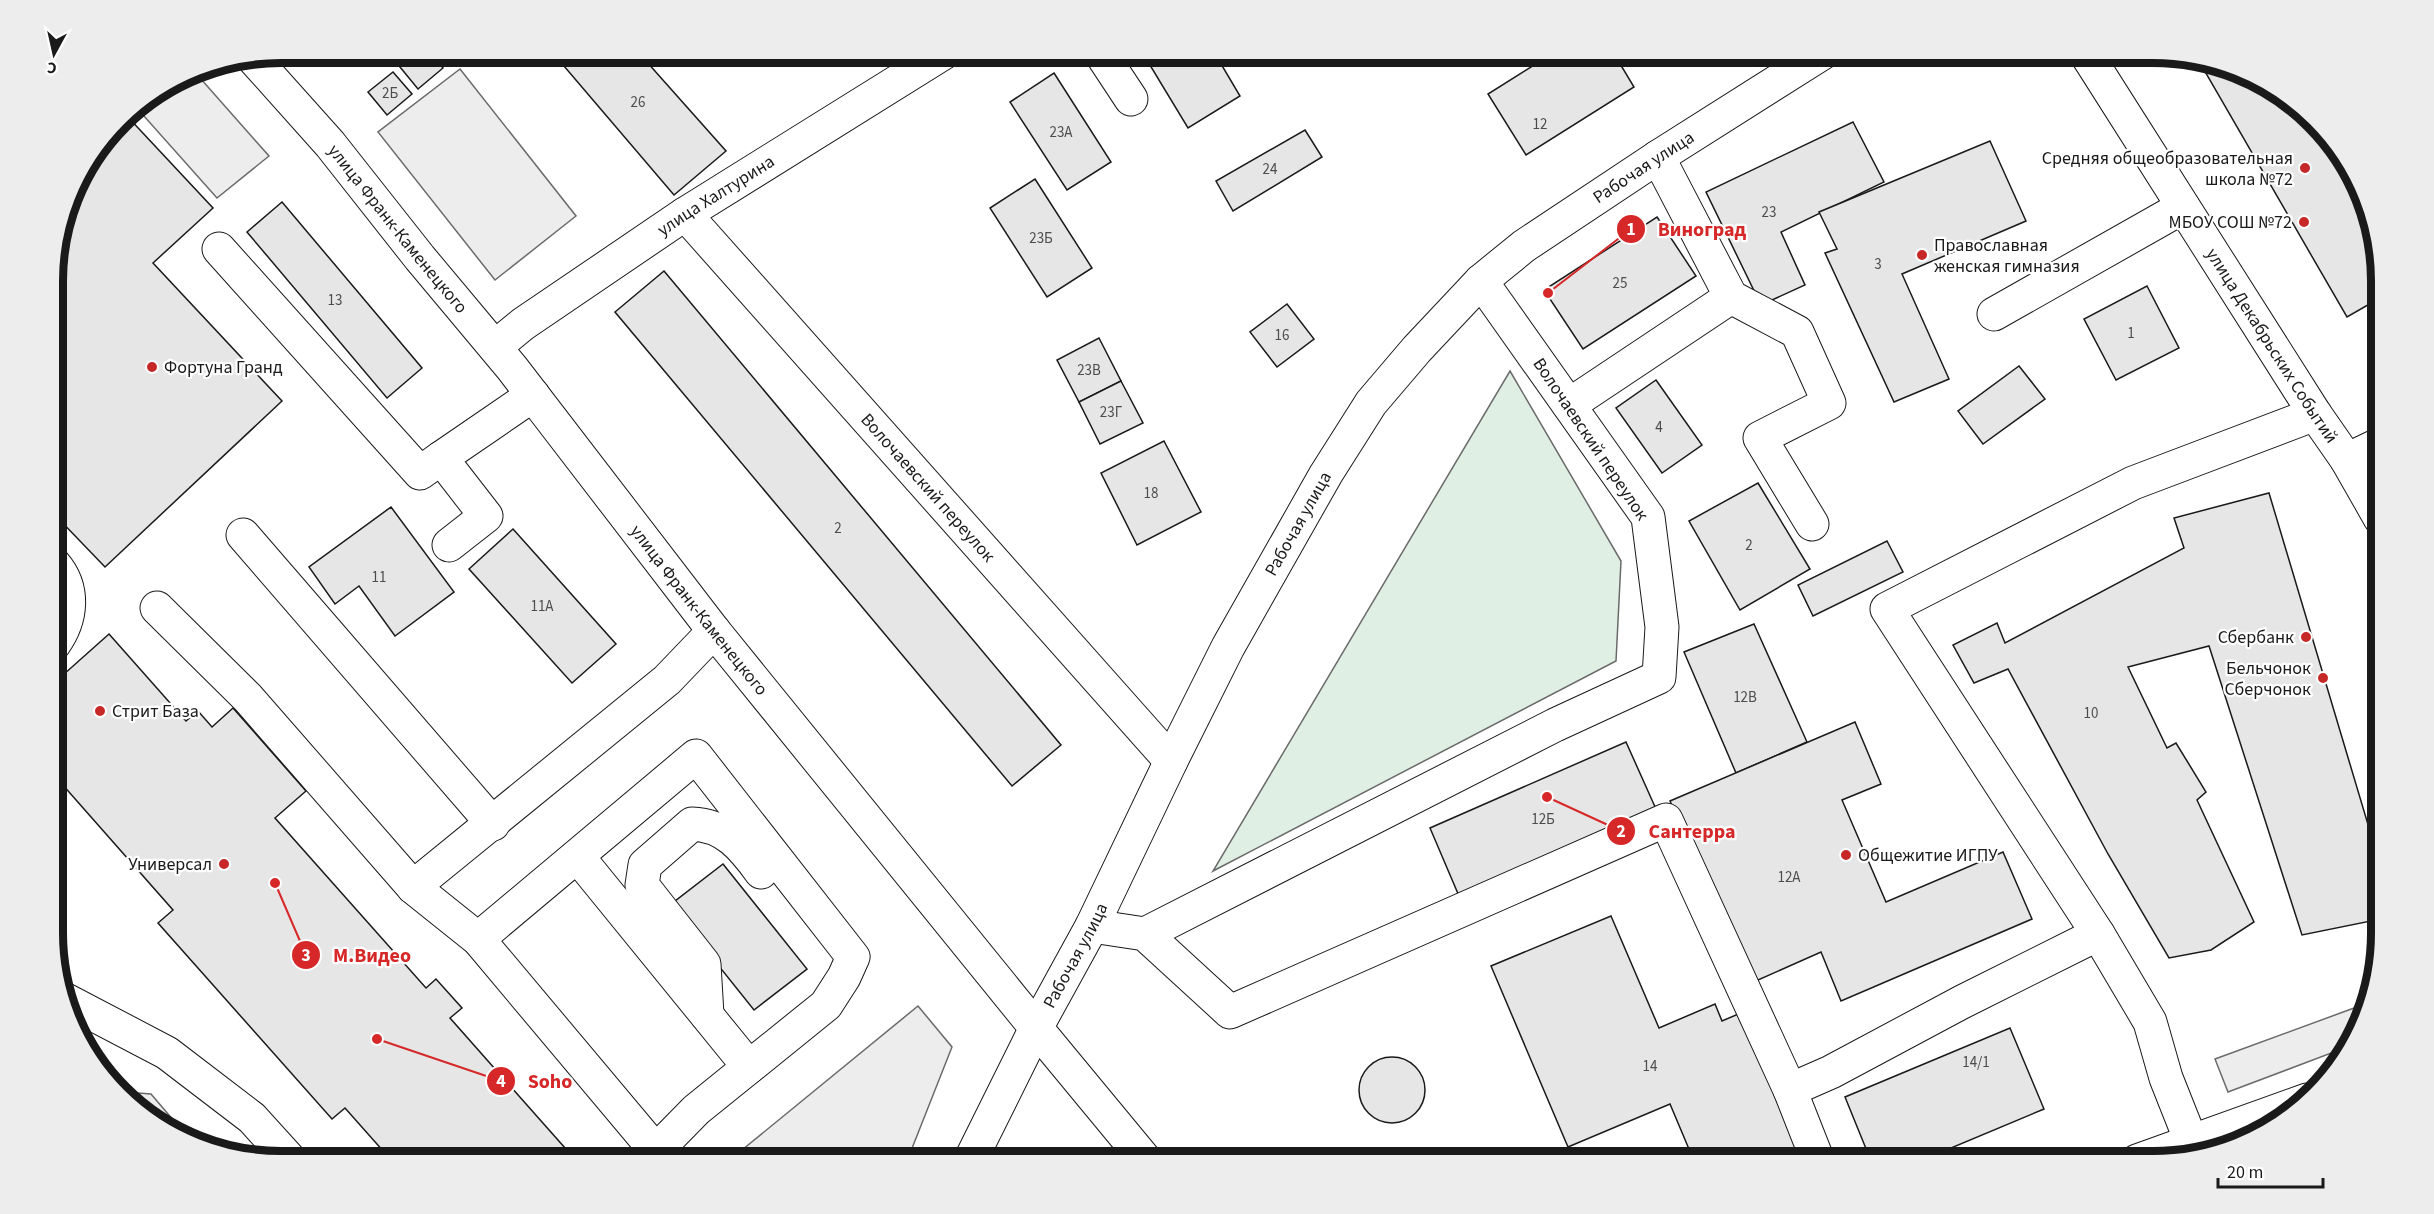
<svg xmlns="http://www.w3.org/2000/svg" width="2434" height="1214" font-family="'Source Sans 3',sans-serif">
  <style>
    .green { fill: #e0efe3; stroke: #6a6a6a; stroke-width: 1.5 }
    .parking { fill: #ededed; stroke: #6a6a6a; stroke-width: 1.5 }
    .building { fill: #e6e6e6; stroke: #1a1a1a; stroke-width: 1.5 }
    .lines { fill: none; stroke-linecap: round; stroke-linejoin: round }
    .minor-casing { stroke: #1a1a1a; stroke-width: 35 }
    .major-casing { stroke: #1a1a1a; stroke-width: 35 }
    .minor { stroke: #fff; stroke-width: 33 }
    .major { stroke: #fff; stroke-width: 33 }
    .poi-dot { fill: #c62828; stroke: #fff; stroke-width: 2 }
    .labels { text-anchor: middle; stroke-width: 4.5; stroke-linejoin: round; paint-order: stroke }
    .number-label { font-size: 15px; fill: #4d4d4d }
    .poi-label { font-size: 18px; fill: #1a1a1a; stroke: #fff; text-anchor: end }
    .street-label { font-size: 18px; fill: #1a1a1a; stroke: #fff }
    .rim { fill: none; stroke: #1a1a1a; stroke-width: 8 }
    .leader { fill: none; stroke: #d62828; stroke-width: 2 }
    .callout-dot { fill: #d62828; stroke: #fff; stroke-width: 2 }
    .mark-label { font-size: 18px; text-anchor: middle; font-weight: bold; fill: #fff }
    .callout-label { font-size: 20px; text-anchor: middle; font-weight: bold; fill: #d62828; stroke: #fff; stroke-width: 4.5; stroke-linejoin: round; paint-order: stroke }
  </style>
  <rect width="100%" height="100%" fill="#fff"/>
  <path class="green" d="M1510,371l111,190 -5,100 -403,210z"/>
  <g class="parking">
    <path d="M460,69l116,147 -81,64 -117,-148z"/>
    <path d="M193,70l76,86 -52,42 -82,-92z"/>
    <path d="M2365,1004l-7,30 -8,12 -122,46 -13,-33z"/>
    <path d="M918,1006l34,41 -45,114h-174l9,-11z"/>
    <path d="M124,1092l27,2 40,47 -11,-3z"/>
  </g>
  <g class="building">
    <path d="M315,52h25l-15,13z"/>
    <path d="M417,52h13l13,16 -25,21 -18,-22z"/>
    <path d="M552,52h86l88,99 -52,44z"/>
    <path d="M1142,52h72l26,44 -52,32z"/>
    <path d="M1555,52h58l21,35 -108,68 -38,-61z"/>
    <path d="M1664,52h25l-20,11z"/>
    <path d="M2200,63l54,13 81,66 29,52 16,57v47l-33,19z"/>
    <path d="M393,72l19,22 -25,21 -19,-23z"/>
    <path d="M1054,73l57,89 -44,28 -57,-88z"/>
    <path d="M126,115l87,93 -60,55 129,138 -177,166 -51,-53 -1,-249 23,-86z"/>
    <path d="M1853,122l31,60 -103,50 24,53 -44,20 -55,-113z"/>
    <path d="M1305,130l17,27 -89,54 -17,-30z"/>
    <path d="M1990,141l36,80 -124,53 47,105 -55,23 -69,-149 12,-4 -18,-37z"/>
    <path d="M1035,179l57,89 -45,29 -57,-89z"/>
    <path d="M282,202l140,166 -35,30 -140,-166z"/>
    <path d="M1657,217l39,59 -113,73 -39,-59z"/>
    <path d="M664,271l397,474 -49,41 -397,-474z"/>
    <path d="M2147,286l32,62 -63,32 -32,-61z"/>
    <path d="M1287,304l27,35 -37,28 -27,-35z"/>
    <path d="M1099,338l22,43 -42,21 -22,-42z"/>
    <path d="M2019,366l26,33 -62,45 -25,-33z"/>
    <path d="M1656,380l46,65 -40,28 -46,-65z"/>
    <path d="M1121,381l22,42 -43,21 -21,-42z"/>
    <path d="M1164,441l37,71 -64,33 -36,-72z"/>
    <path d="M1758,483l52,86 -70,41 -51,-89z"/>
    <path d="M2269,493l112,375v51l-79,16 -93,-289 -81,21 39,81 9,-5 30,49 -9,8 57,122 -43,28 -42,8 -61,-104 -100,-185 -34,14 -21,-38 44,-22 8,20 179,-95 -10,-30z"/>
    <path d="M391,507l63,85 -59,44 -36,-50 -24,18 -26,-37z"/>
    <path d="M513,529l103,115 -44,39 -103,-114z"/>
    <path d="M1887,541l16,31 -90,44 -15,-31z"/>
    <path d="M1754,624l53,118 -71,31 -52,-121z"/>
    <path d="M109,634l77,87 12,-10 14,16 21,-19 73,83 -31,27 151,170 10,-9 26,29 -12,10 123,139 -5,4h-176l-47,-53 -13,11 -174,-196 15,-13 -119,-135v-92z"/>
    <path d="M1855,722l26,62 -39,16 44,102 117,-50 29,67 -191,82 -20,-49 -72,32 -79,-183z"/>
    <path d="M1626,742l30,67 -197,87 -29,-68z"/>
    <path d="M723,864l84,105 -53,41 -84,-105z"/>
    <path d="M1611,916l48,112 56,-24 7,17 21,-9 64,149h-113l-24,-57 -102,43 -77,-181z"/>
    <path d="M2010,1028l34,81 -124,52h-49l-26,-64z"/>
    <circle cx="1392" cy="1090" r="33"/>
  </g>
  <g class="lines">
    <defs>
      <g id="minor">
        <path d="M1100,52l31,47"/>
        <path id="s1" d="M2085,52l230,362 32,46 33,58"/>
        <path d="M1658,157l73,140 66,35 32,71 -69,35 52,86"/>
        <path id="s2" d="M685,214l486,547"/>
        <path d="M219,249l201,224 21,-15"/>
        <path d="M1994,314l189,-107"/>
        <path id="s3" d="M495,347l28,-23 162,-110 260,-162"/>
        <path d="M1569,405l162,-108"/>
        <path d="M2347,460l33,-16"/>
        <path d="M243,535l250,289"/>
        <path d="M449,545l37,-29 -45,-58 92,-63"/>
        <path d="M54,564c21,24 18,55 0,80"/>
        <path d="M157,608l91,90 165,189 65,52 178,212"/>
        <path d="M578,857l171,210"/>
        <path d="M413,887l254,-207 47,-49"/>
        <path d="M1092,926l53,8 85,78 436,-192 124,270 28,71"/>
        <path d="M1145,934l410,-209 104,-48 3,-50 -14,-110 -167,-236"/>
        <path d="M2098,934l-211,-325 246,-126 182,-69"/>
        <path d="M478,939l218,-183 157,201 -9,20 -18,28 -130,105 -50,51"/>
        <path d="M64,999l103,54 85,65 39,43"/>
        <path d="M707,1015l-3,-51 -62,-79 3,-20 47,-41c33,1 51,23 69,48"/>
        <path d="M1036,1028l110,133"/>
        <path d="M1790,1090l41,-18 131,-70 136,-68 52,88 16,56 25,63"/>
      </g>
      <g id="major">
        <path id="s4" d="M253,58l77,86 90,114 92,110 202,263 322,397"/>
        <path id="s5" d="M970,1161l66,-133 56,-102 79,-165 57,-114 98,-173 45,-71 46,-54 64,-68 43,-35 134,-89 166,-105"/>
        <path d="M2137,1161l170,-61"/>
      </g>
    </defs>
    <use href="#minor" class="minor-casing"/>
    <use href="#major" class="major-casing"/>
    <use href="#minor" class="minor"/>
    <use href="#major" class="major"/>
  </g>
  <g class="poi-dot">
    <circle cx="2305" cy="168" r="6"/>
    <circle cx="2304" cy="222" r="6"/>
    <circle cx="1922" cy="255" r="6"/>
    <circle cx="152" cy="367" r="6"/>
    <circle cx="2306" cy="637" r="6"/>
    <circle cx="2323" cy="678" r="6"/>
    <circle cx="100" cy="711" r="6"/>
    <circle cx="1846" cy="855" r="6"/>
    <circle cx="224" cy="864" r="6"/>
  </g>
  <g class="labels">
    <g class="number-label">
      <text x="390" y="98">2Б</text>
      <text x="638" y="107">26</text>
      <text x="1540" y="129">12</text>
      <text x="1061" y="137">23А</text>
      <text x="1270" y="174">24</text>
      <text x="1769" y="217">23</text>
      <text x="1041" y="243">23Б</text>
      <text x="1878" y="269">3</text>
      <text x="1620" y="288">25</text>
      <text x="335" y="305">13</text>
      <text x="2131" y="338">1</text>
      <text x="1282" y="340">16</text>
      <text x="1089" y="375">23В</text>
      <text x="1111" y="417">23Г</text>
      <text x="1659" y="432">4</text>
      <text x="1151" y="498">18</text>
      <text x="838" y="533">2</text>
      <text x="1749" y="550">2</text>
      <text x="379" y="582">11</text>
      <text x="542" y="611">11А</text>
      <text x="1745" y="702">12В</text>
      <text x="2091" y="718">10</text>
      <text x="1543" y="824">12Б</text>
      <text x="1789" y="882">12А</text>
      <text x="1976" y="1067">14/1</text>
      <text x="1650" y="1071">14</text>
    </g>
    <g class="poi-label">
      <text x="2293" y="164">Средняя общеобразовательная<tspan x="2293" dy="21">школа №72</tspan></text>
      <text x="2292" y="228">МБОУ СОШ №72</text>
      <text x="1934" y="251" text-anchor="start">Православная<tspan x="1934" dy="21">женская гимназия</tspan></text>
      <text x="164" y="373" text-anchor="start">Фортуна Гранд</text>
      <text x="2294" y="643">Сбербанк</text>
      <text x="2311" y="674">Бельчонок<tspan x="2311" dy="21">Сберчонок</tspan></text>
      <text x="112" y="717" text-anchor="start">Стрит База</text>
      <text x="1858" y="861" text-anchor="start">Общежитие ИГПУ</text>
      <text x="212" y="870">Универсал</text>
    </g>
    <g class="street-label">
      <text dy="6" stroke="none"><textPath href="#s5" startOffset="1221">Рабочая улица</textPath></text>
      <text dy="6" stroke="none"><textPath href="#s3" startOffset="268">улица Халтурина</textPath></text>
      <text dy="6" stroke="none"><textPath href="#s4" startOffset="224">улица Франк-Каменецкого</textPath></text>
      <text dy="6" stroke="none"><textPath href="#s1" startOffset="348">улица Декабрьских Событий</textPath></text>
      <text transform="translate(1591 439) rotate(56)" y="6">Волочаевский переулок</text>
      <text dy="6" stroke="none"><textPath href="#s2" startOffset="366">Волочаевский переулок</textPath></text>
      <text dy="6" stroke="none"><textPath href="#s5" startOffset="717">Рабочая улица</textPath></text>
      <text dy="6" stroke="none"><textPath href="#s4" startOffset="710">улица Франк-Каменецкого</textPath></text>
      <text dy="6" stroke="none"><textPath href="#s5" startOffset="231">Рабочая улица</textPath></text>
    </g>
  </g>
  <path d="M0 0H2434V1214H0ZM281 63H2153A218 218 0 0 1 2371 281V933A218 218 0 0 1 2153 1151H281A218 218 0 0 1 63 933V281A218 218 0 0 1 281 63Z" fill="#ededed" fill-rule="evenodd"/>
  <path class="rim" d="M281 63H2153A218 218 0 0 1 2371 281V933A218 218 0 0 1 2153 1151H281A218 218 0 0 1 63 933V281A218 218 0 0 1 281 63Z"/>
  <path class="leader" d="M1548 293L1631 229M1547 797L1621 831M275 883L306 955M377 1039L501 1081"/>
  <g class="callout-dot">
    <circle cx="1548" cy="293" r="6"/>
    <circle cx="1547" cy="797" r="6"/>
    <circle cx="275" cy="883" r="6"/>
    <circle cx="377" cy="1039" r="6"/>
    <circle cx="1631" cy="229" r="15"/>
    <circle cx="1621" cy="831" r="15"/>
    <circle cx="306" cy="955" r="15"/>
    <circle cx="501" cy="1081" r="15"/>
  </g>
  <g class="mark-label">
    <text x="1631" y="235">1</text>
    <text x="1621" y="837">2</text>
    <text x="306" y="961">3</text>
    <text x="501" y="1087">4</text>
  </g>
  <g class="callout-label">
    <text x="1702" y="236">Виноград</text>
    <text x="1692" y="838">Сантерра</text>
    <text x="372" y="962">М.Видео</text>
    <text x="550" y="1088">Soho</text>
  </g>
  <g transform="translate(54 54) rotate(188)" stroke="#ffffff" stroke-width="4.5" paint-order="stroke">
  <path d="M0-4.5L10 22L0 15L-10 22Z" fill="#1a1a1a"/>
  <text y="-9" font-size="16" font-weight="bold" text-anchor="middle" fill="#1a1a1a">С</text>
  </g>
  <path d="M2218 1178v9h105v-9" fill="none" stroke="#1a1a1a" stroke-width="3"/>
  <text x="2227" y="1178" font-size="18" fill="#1a1a1a" stroke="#ffffff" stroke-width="4.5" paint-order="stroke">20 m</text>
</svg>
